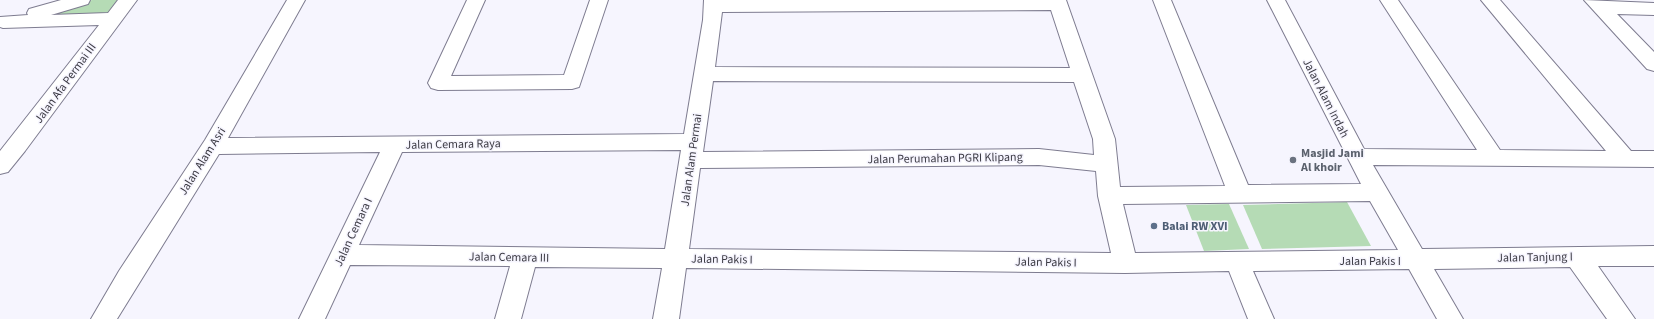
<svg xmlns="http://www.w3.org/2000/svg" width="1654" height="319" font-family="'Source Sans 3',sans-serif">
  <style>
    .green { fill: #b5dbb5 }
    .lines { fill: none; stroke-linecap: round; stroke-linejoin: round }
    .minor-casing { stroke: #7e7c90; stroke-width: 2 }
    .minor { fill: #fff; fill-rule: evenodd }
    .worship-dot { fill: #6b7280; stroke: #f6f5fe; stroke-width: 1.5 }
    .service-dot { fill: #5c6f8a; stroke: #f6f5fe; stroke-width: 1.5 }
    .labels { text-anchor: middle; stroke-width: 3; stroke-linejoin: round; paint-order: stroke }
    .street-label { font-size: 12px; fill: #3c3b44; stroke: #f6f5fe }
    .worship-label { font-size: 12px; font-weight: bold; fill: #5b616d; stroke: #f6f5fe; text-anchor: start }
    .service-label { font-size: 12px; font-weight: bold; fill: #4e5e75; stroke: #f6f5fe; text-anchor: start }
  </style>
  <rect width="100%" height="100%" fill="#f6f5fe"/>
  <g class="green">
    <path d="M92,0h28l-13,15 -77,3z"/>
    <path d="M1347,202l24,44 -109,3 -19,-44z"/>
    <path d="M1229,204l20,45 -45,2 -18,-46z"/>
  </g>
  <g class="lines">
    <defs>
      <g id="minor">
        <path d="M61,0h29l-2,4 -37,11 57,-2 10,-13h19l-112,151 -17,21 -8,2v-23l99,-126 -96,3 -3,-1v-10l28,-2 -1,-2 2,-4z"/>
        <path d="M287,0h18l-77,138 456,-4 19,-114 1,-20h362l49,139 5,48 105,-1 -72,-186h18l77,185 113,-1 -94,-184h18l79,149 113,1 -97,-150h18l102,150 106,1 -125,-151h19l131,151h23v16l-281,-2 49,84 232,-3v20h-56l37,53h-28l-37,-52 -136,2 29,50h-26l-28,-50 -156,2 21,48h-26l-19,-48 -104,2 -439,-5 -7,51h-26l9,-51 -127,-1 -14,52h-26l15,-53 -160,-1 -25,54h-26l81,-167 -161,2 -102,165h-26l28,-48 86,-131zM1051,10l19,58 -355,-1 7,-55zM713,81l361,1 19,57 1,16 -55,-6 -336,3zM681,150l-16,99 -306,-4 43,-93zM1039,165l57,6 2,25 13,57 -422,-4 11,-81zM1370,201l28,49 -263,3 -12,-49z"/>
        <path d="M467,0h18l-34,76 113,-1 26,-75h18l-29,87 -7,2 -134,1 -7,-2 -3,-5z"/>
        <path d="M1584,0l70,3v12l-37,-1 37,38v19l-7,-2z"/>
      </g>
    </defs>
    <use href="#minor" class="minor-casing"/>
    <use href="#minor" class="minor"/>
  </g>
  <circle class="worship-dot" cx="1293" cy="160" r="4"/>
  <circle class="service-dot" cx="1154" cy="226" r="4"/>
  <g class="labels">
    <g class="street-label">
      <text transform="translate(65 83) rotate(-54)" y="4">Jalan Afa Permai III</text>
      <text transform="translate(1326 98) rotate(63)" y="4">Jalan Alam Indah</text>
      <text transform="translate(453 144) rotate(-1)" y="4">Jalan Cemara Raya</text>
      <text transform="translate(945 158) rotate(-1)" y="4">Jalan Perumahan PGRI Klipang</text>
      <text transform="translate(691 160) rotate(-82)" y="4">Jalan Alam Permai</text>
      <text transform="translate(202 161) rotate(-58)" y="4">Jalan Alam Asri</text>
      <text transform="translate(353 232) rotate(-65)" y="4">Jalan Cemara I</text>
      <text transform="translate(509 257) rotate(1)" y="4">Jalan Cemara III</text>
      <text transform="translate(1535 257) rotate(-1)" y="4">Jalan Tanjung I</text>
      <text transform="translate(722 259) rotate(1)" y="4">Jalan Pakis I</text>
      <text x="1370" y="265">Jalan Pakis I</text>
      <text transform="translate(1046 262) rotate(1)" y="4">Jalan Pakis I</text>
    </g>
    <g class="worship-label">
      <text x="1301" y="157">Masjid Jami<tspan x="1301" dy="14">Al khoir</tspan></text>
    </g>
    <g class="service-label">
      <text x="1162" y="230">Balai RW XVI</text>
    </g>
  </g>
</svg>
